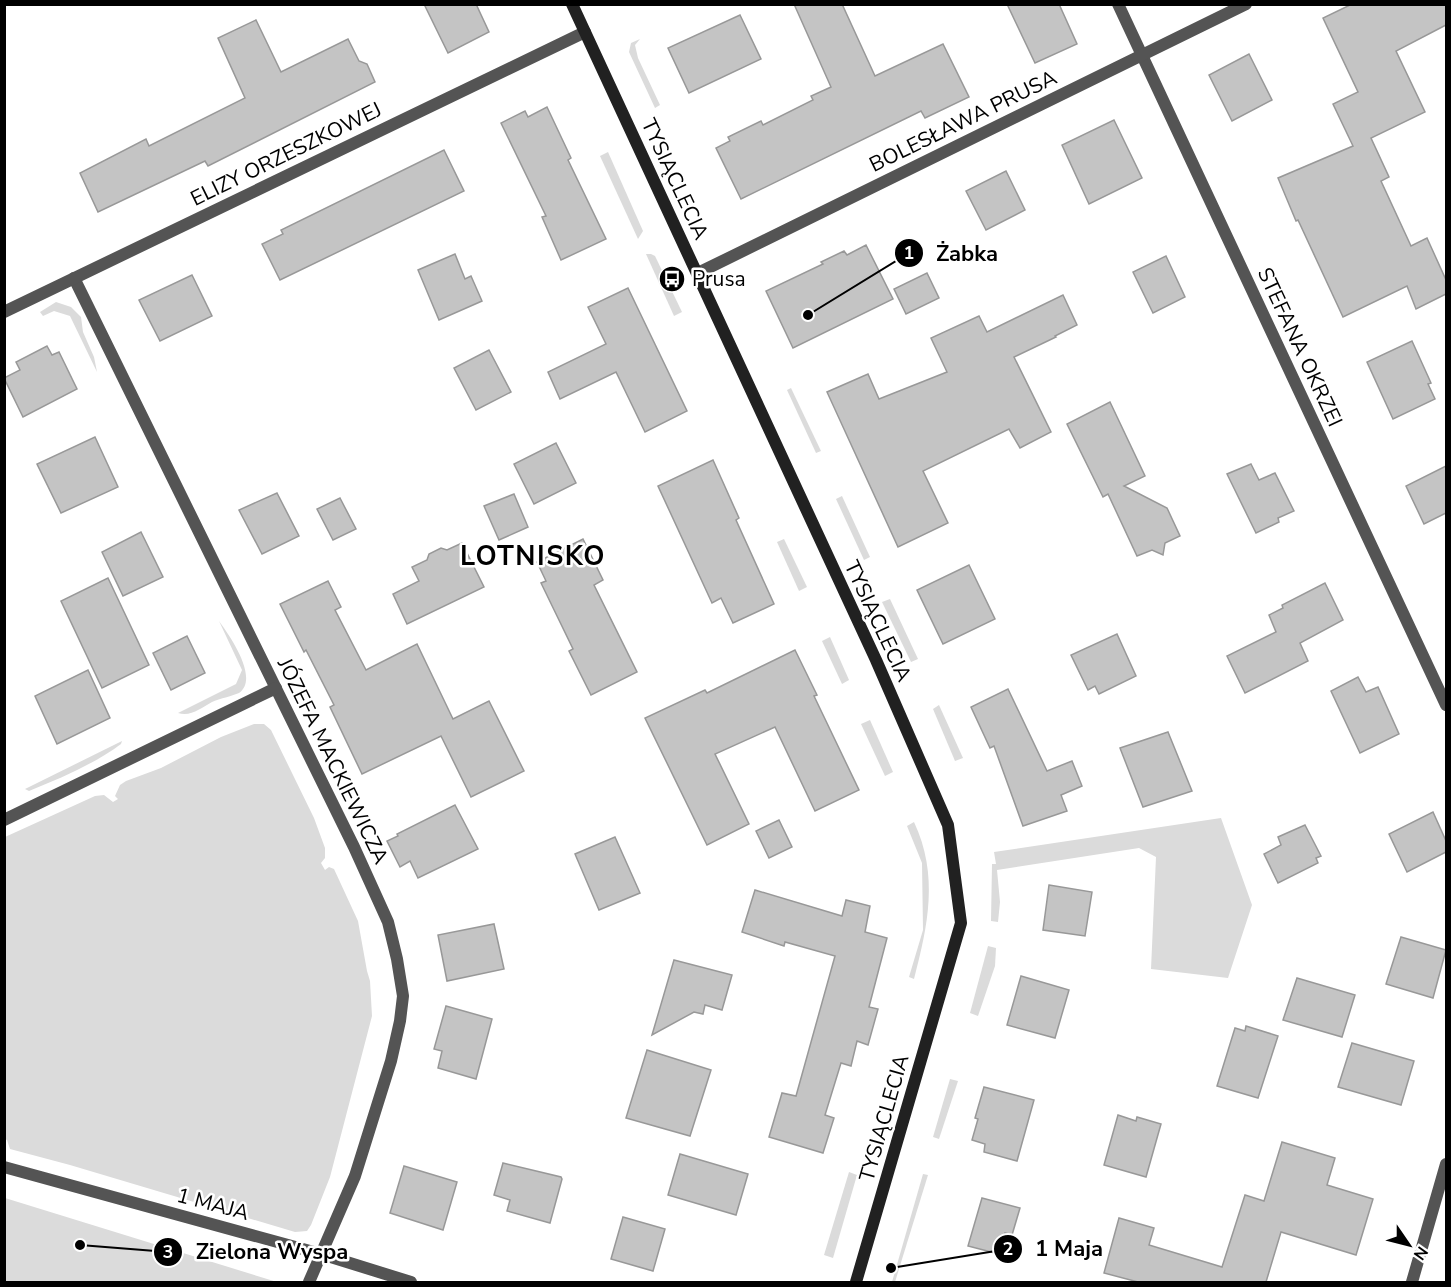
<svg xmlns="http://www.w3.org/2000/svg" width="1451" height="1287" font-family="'Nunito Sans',sans-serif">
  <style>
    .green { fill: #dbdbdb }
    .building { fill: #c4c4c4; stroke: #989898; stroke-width: 1.5 }
    .lines { fill: none; stroke-linecap: round; stroke-linejoin: round }
    .street { stroke: #545454; stroke-width: 12 }
    .secondary { stroke: #212121; stroke-width: 12 }
    .labels { text-anchor: middle; stroke-width: 5; stroke-linejoin: round; paint-order: stroke }
    .street-label { font-size: 21px; fill: #000; stroke: #fff }
    .poi-label { font-size: 21px; fill: #000; stroke: #fff; text-anchor: start }
    .district-label { font-size: 27px; font-weight: bold; letter-spacing: 1.5px; fill: #000; stroke: #fff }
    .leader { fill: none; stroke: #000; stroke-width: 2 }
    .callout-dot { fill: #000; stroke: #fff; stroke-width: 2 }
    .mark-label { font-size: 18px; text-anchor: middle; font-weight: bold; fill: #fff }
    .callout-label { font-size: 22px; text-anchor: middle; font-weight: bold; fill: #000; stroke: #fff; stroke-width: 5; stroke-linejoin: round; paint-order: stroke }
  </style>
  <rect width="100%" height="100%" fill="#fff"/>
  <g class="green">
    <path d="M640,39l-5,6 3,13 22,47 -5,3 -26,-56 2,-9z"/>
    <path d="M608,152l35,79 -5,8 -38,-83z"/>
    <path d="M646,254h5l4,2 27,56 -8,4z"/>
    <path d="M56,302l15,5 10,10 2,15 11,25 3,15 -27,-56 -16,-5 -11,5 -3,-4z"/>
    <path d="M791,388l30,63 -5,2 -29,-63z"/>
    <path d="M842,496l28,61 -6,3 -28,-61z"/>
    <path d="M784,539l23,48 -8,4 -22,-49z"/>
    <path d="M890,599l28,60 -7,3 -29,-60z"/>
    <path d="M219,621c10,14 41,57 20,72 -4,2 -20,6 -27,9 -11,6 -21,15 -34,11l58,-29 6,-14z"/>
    <path d="M830,637l19,43 -7,4 -20,-43z"/>
    <path d="M939,705l24,53 -8,3 -22,-52z"/>
    <path d="M870,720l23,52 -8,4 -24,-52z"/>
    <path d="M254,724h10l7,6 43,88 11,30v10l-4,5 4,7 4,-3 5,2 24,52 9,50 3,10 2,35 -42,161 -19,48 -4,6 -12,1 -225,-67 -60,-16 -3,-9 -2,-1v-302l90,-41 9,-1 9,7 5,-3 -3,-3 5,-11 6,-4 35,-13 60,-31z"/>
    <path d="M122,741l-1,3c-27,20 -60,34 -92,47l-4,-2z"/>
    <path d="M1221,818l31,87 -24,73 -77,-9 5,-112 -17,-9 -142,22 3,32 -2,20 -7,-1 1,-57h4l-2,-12z"/>
    <path d="M914,822c25,53 14,104 0,157l-5,-2 14,-47 -1,-67 -15,-37z"/>
    <path d="M988,946l8,2 -1,18 -17,50 -8,-3z"/>
    <path d="M950,1079l8,2 -19,58 -6,-2z"/>
    <path d="M849,1172l8,3 -24,83 -9,-3z"/>
    <path d="M923,1174l5,1 -33,107h-3z"/>
    <path d="M5,1198l272,84h-272z"/>
  </g>
  <g class="building">
    <path d="M424,4h52l13,28 -41,21z"/>
    <path d="M794,4h48l33,72 68,-32 26,53 -44,21 -4,-7 -180,88 -25,-51 14,-7 -2,-4 33,-16 2,4 50,-25 -2,-4 20,-9z"/>
    <path d="M1007,4h52l18,40 -42,19z"/>
    <path d="M1352,4h94v21l-50,26 29,61 -54,26 18,39 -8,4 30,65 16,-8 19,42v14l-30,15 -9,-23 -64,31 -45,-97 -2,1 -18,-43 75,-32 -20,-42 25,-12 -35,-74z"/>
    <path d="M740,15l21,44 -72,34 -21,-45z"/>
    <path d="M256,20l25,52 67,-33 11,22 8,3 8,18 -167,84 -3,-5 -107,51 -18,-39 66,-34 3,7 96,-48 -27,-60z"/>
    <path d="M1249,54l23,46 -40,21 -23,-46z"/>
    <path d="M547,107l24,51 -3,2 38,79 -45,21 -19,-43 4,-1 -45,-93 24,-12 3,6z"/>
    <path d="M1114,120l28,58 -53,26 -27,-59z"/>
    <path d="M444,150l20,41 -184,89 -18,-36 21,-10 -2,-4z"/>
    <path d="M1006,171l19,39 -39,20 -20,-39z"/>
    <path d="M866,245l27,54 -100,49 -27,-57 57,-27 -2,-2 23,-11 3,4z"/>
    <path d="M455,254l10,25 6,-3 11,25 -43,19 -21,-50z"/>
    <path d="M1166,256l19,41 -32,16 -20,-41z"/>
    <path d="M927,273l12,25 -33,16 -12,-25z"/>
    <path d="M192,275l20,41 -52,25 -21,-41z"/>
    <path d="M628,288l59,123 -42,21 -29,-60 -56,27 -12,-27 58,-28 -18,-37z"/>
    <path d="M1063,295l14,30 -22,11 1,1 -42,20 37,75 -31,16 -11,-19 -86,42 25,52 -50,24 -71,-155 41,-18 11,25 68,-27 -16,-34 48,-22 8,16z"/>
    <path d="M1412,341l19,42 -3,1 7,15 -42,20 -26,-57z"/>
    <path d="M47,346l5,9 7,-3 18,37 -54,28 -19,-39 16,-8 -4,-8z"/>
    <path d="M489,350l22,42 -35,18 -22,-42z"/>
    <path d="M1110,402l35,74 -21,10 43,22 13,28 -15,7 -2,12 -11,-5 -15,6 -29,-62 -5,3 -36,-73z"/>
    <path d="M95,437l23,50 -57,26 -24,-49z"/>
    <path d="M556,443l20,40 -42,21 -20,-40z"/>
    <path d="M713,460l26,58 -3,2 38,84 -41,19 -12,-25 -9,5 -54,-117z"/>
    <path d="M1251,464l8,16 16,-7 19,38 -16,7 1,4 -23,11 -29,-59z"/>
    <path d="M1446,466v47l-22,11 -18,-38z"/>
    <path d="M277,493l22,43 -37,18 -23,-44z"/>
    <path d="M514,494l14,33 -29,13 -15,-34z"/>
    <path d="M340,498l16,31 -23,11 -16,-31z"/>
    <path d="M141,532l22,45 -40,19 -21,-44z"/>
    <path d="M583,539l20,41 -9,5 43,87 -46,23 -22,-44 4,-2 -32,-66 5,-2 -9,-19z"/>
    <path d="M462,543l22,44 -77,37 -14,-30 26,-13 -7,-14 15,-7 2,-6 12,-6 6,2z"/>
    <path d="M969,565l26,54 -52,25 -26,-54z"/>
    <path d="M108,578l41,87 -47,23 -41,-87z"/>
    <path d="M328,581l13,26 -6,3 31,60 51,-26 36,75 36,-18 35,70 -53,26 -30,-61 -79,38 -32,-67 4,-2 -28,-55 -2,2 -24,-48z"/>
    <path d="M1325,583l18,37 -43,23 8,18 -63,32 -18,-37 49,-24 -7,-17 14,-7 -1,-3z"/>
    <path d="M1117,634l19,42 -37,18 -4,-8 -7,4 -17,-35z"/>
    <path d="M187,636l18,37 -34,17 -18,-37z"/>
    <path d="M795,650l22,45 -3,1 45,94 -44,21 -40,-84 -60,27 34,70 -42,21 -62,-127 60,-28 2,3z"/>
    <path d="M88,670l22,48 -53,26 -22,-48z"/>
    <path d="M1358,677l8,15 12,-5 21,47 -39,19 -29,-62z"/>
    <path d="M1008,689l39,82 25,-10 10,25 -21,9 6,16 -44,15 -29,-80 -4,2 -19,-41z"/>
    <path d="M1168,732l24,59 -49,16 -23,-59z"/>
    <path d="M455,805l23,44 -60,29 -8,-17 -10,6 -13,-26 11,-5 -1,-2z"/>
    <path d="M1433,812l13,29v11l-39,20 -18,-38z"/>
    <path d="M779,820l13,27 -23,11 -13,-27z"/>
    <path d="M1305,825l16,31 -5,2 2,5 -40,20 -14,-29 17,-9 -3,-8z"/>
    <path d="M615,837l25,56 -41,17 -24,-56z"/>
    <path d="M1049,885l43,7 -7,44 -42,-6z"/>
    <path d="M755,890l87,26 4,-16 24,6 -5,26 22,6 -18,69 9,2 -10,36 -11,-4 -6,25 -10,-3 -16,52 9,3 -11,35 -54,-16 13,-44 14,3 39,-140 -50,-14 -1,4 -42,-14z"/>
    <path d="M494,924l10,45 -57,12 -9,-46z"/>
    <path d="M1401,937l45,13 -13,48 -47,-14z"/>
    <path d="M674,960l58,15 -10,35 -17,-5 -2,9 -9,-2 -42,23z"/>
    <path d="M1021,976l48,14 -14,48 -48,-13z"/>
    <path d="M1297,978l58,17 -13,42 -59,-17z"/>
    <path d="M446,1006l46,13 -16,60 -38,-11 4,-17 -8,-2z"/>
    <path d="M1246,1026l32,10 -20,62 -41,-12 18,-58 10,3z"/>
    <path d="M1352,1043l62,18 -13,44 -63,-18z"/>
    <path d="M647,1050l64,20 -21,66 -64,-18z"/>
    <path d="M984,1087l50,13 -17,61 -33,-9 1,-8 -13,-4 6,-21 -3,-1z"/>
    <path d="M1118,1115l18,6 1,-4 24,7 -15,53 -42,-12z"/>
    <path d="M1282,1142l53,16 -8,27 46,14 -17,56 -75,-23 -15,50h-128l-34,-9 15,-55 35,10 -5,17 73,22 23,-72 19,6z"/>
    <path d="M680,1154l68,20 -12,41 -68,-20z"/>
    <path d="M503,1163l58,14 1,2 -12,44 -43,-12 3,-11 -16,-5z"/>
    <path d="M404,1166l53,16 -14,48 -53,-17z"/>
    <path d="M982,1198l38,10 -8,27 -7,-2 -6,21 -31,-8z"/>
    <path d="M623,1217l42,12 -12,42 -42,-12z"/>
  </g>
  <g class="lines">
    <g class="street">
      <path d="M1118,4l328,701"/>
      <path d="M698,273l548,-269"/>
      <path d="M74,278l280,569 34,75 9,37 6,37 -3,25 -9,40 -36,115 -46,106"/>
      <path d="M4,312l581,-280"/>
      <path d="M4,820l272,-132"/>
      <path d="M4,1167l317,87 90,28"/>
      <path d="M1412,1282l34,-118"/>
    </g>
    <path class="secondary" d="M572,4l304,656 72,165 13,98 -105,359"/>
  </g>
  <defs>
    <symbol id="bus-disc" viewBox="-11 -11 22 22"><circle r="9.5" fill="#000" stroke="#fff"/><path d="M-5-6H5V4H4V6H2V4H-2V6H-4V4H-5ZM-3.5-4V0h7V-4ZM-3.5 1.2v1.5H-2V1.2ZM2 1.2v1.5H3.5V1.2Z" fill="#fff"/></symbol>
  </defs>
  <g fill-rule="evenodd">
    <use href="#bus-disc" x="657" y="264" width="30" height="30"/>
  </g>
  <g class="labels">
    <g class="street-label">
      <text transform="translate(963 121) rotate(-26)" y="7">BOLESŁAWA PRUSA</text>
      <text transform="translate(286 154) rotate(-26)" y="7">ELIZY ORZESZKOWEJ</text>
      <text transform="translate(675 179) rotate(65)" y="7">TYSIĄCLECIA</text>
      <text transform="translate(1300 347) rotate(65)" y="7">STEFANA OKRZEI</text>
      <text transform="translate(878 621) rotate(65)" y="7">TYSIĄCLECIA</text>
      <text transform="translate(333 761) rotate(64)" y="7">JÓZEFA MACKIEWICZA</text>
      <text transform="translate(884 1118) rotate(-74)" y="7">TYSIĄCLECIA</text>
      <text transform="translate(213 1204) rotate(15)" y="7">1 MAJA</text>
    </g>
    <g class="poi-label">
      <text x="692" y="286">Prusa</text>
    </g>
    <g class="district-label">
      <text x="533" y="565">LOTNISKO</text>
    </g>
  </g>
  <path class="leader" d="M808 315L909 253M891 1268L1008 1249M80 1245L168 1252"/>
  <g class="callout-dot">
    <circle cx="808" cy="315" r="6"/>
    <circle cx="891" cy="1268" r="6"/>
    <circle cx="80" cy="1245" r="6"/>
    <circle cx="909" cy="253" r="15"/>
    <circle cx="1008" cy="1249" r="15"/>
    <circle cx="168" cy="1252" r="15"/>
  </g>
  <g class="mark-label">
    <text x="909" y="259">1</text>
    <text x="1008" y="1255">2</text>
    <text x="168" y="1258">3</text>
  </g>
  <g class="callout-label">
    <text x="967" y="261">Żabka</text>
    <text x="1069" y="1256">1 Maja</text>
    <text x="272" y="1259">Zielona Wyspa</text>
  </g>
  <rect width="1451" height="1287" fill="none" stroke="#000000" stroke-width="12"/>
  <g transform="translate(1409 1245) rotate(125)" stroke="#ffffff" stroke-width="4.5" paint-order="stroke">
  <path d="M0-4.5L10 22L0 15L-10 22Z" fill="#000000"/>
  <text y="-9" font-size="16" font-weight="bold" text-anchor="middle" fill="#000000">N</text>
  </g>
</svg>
